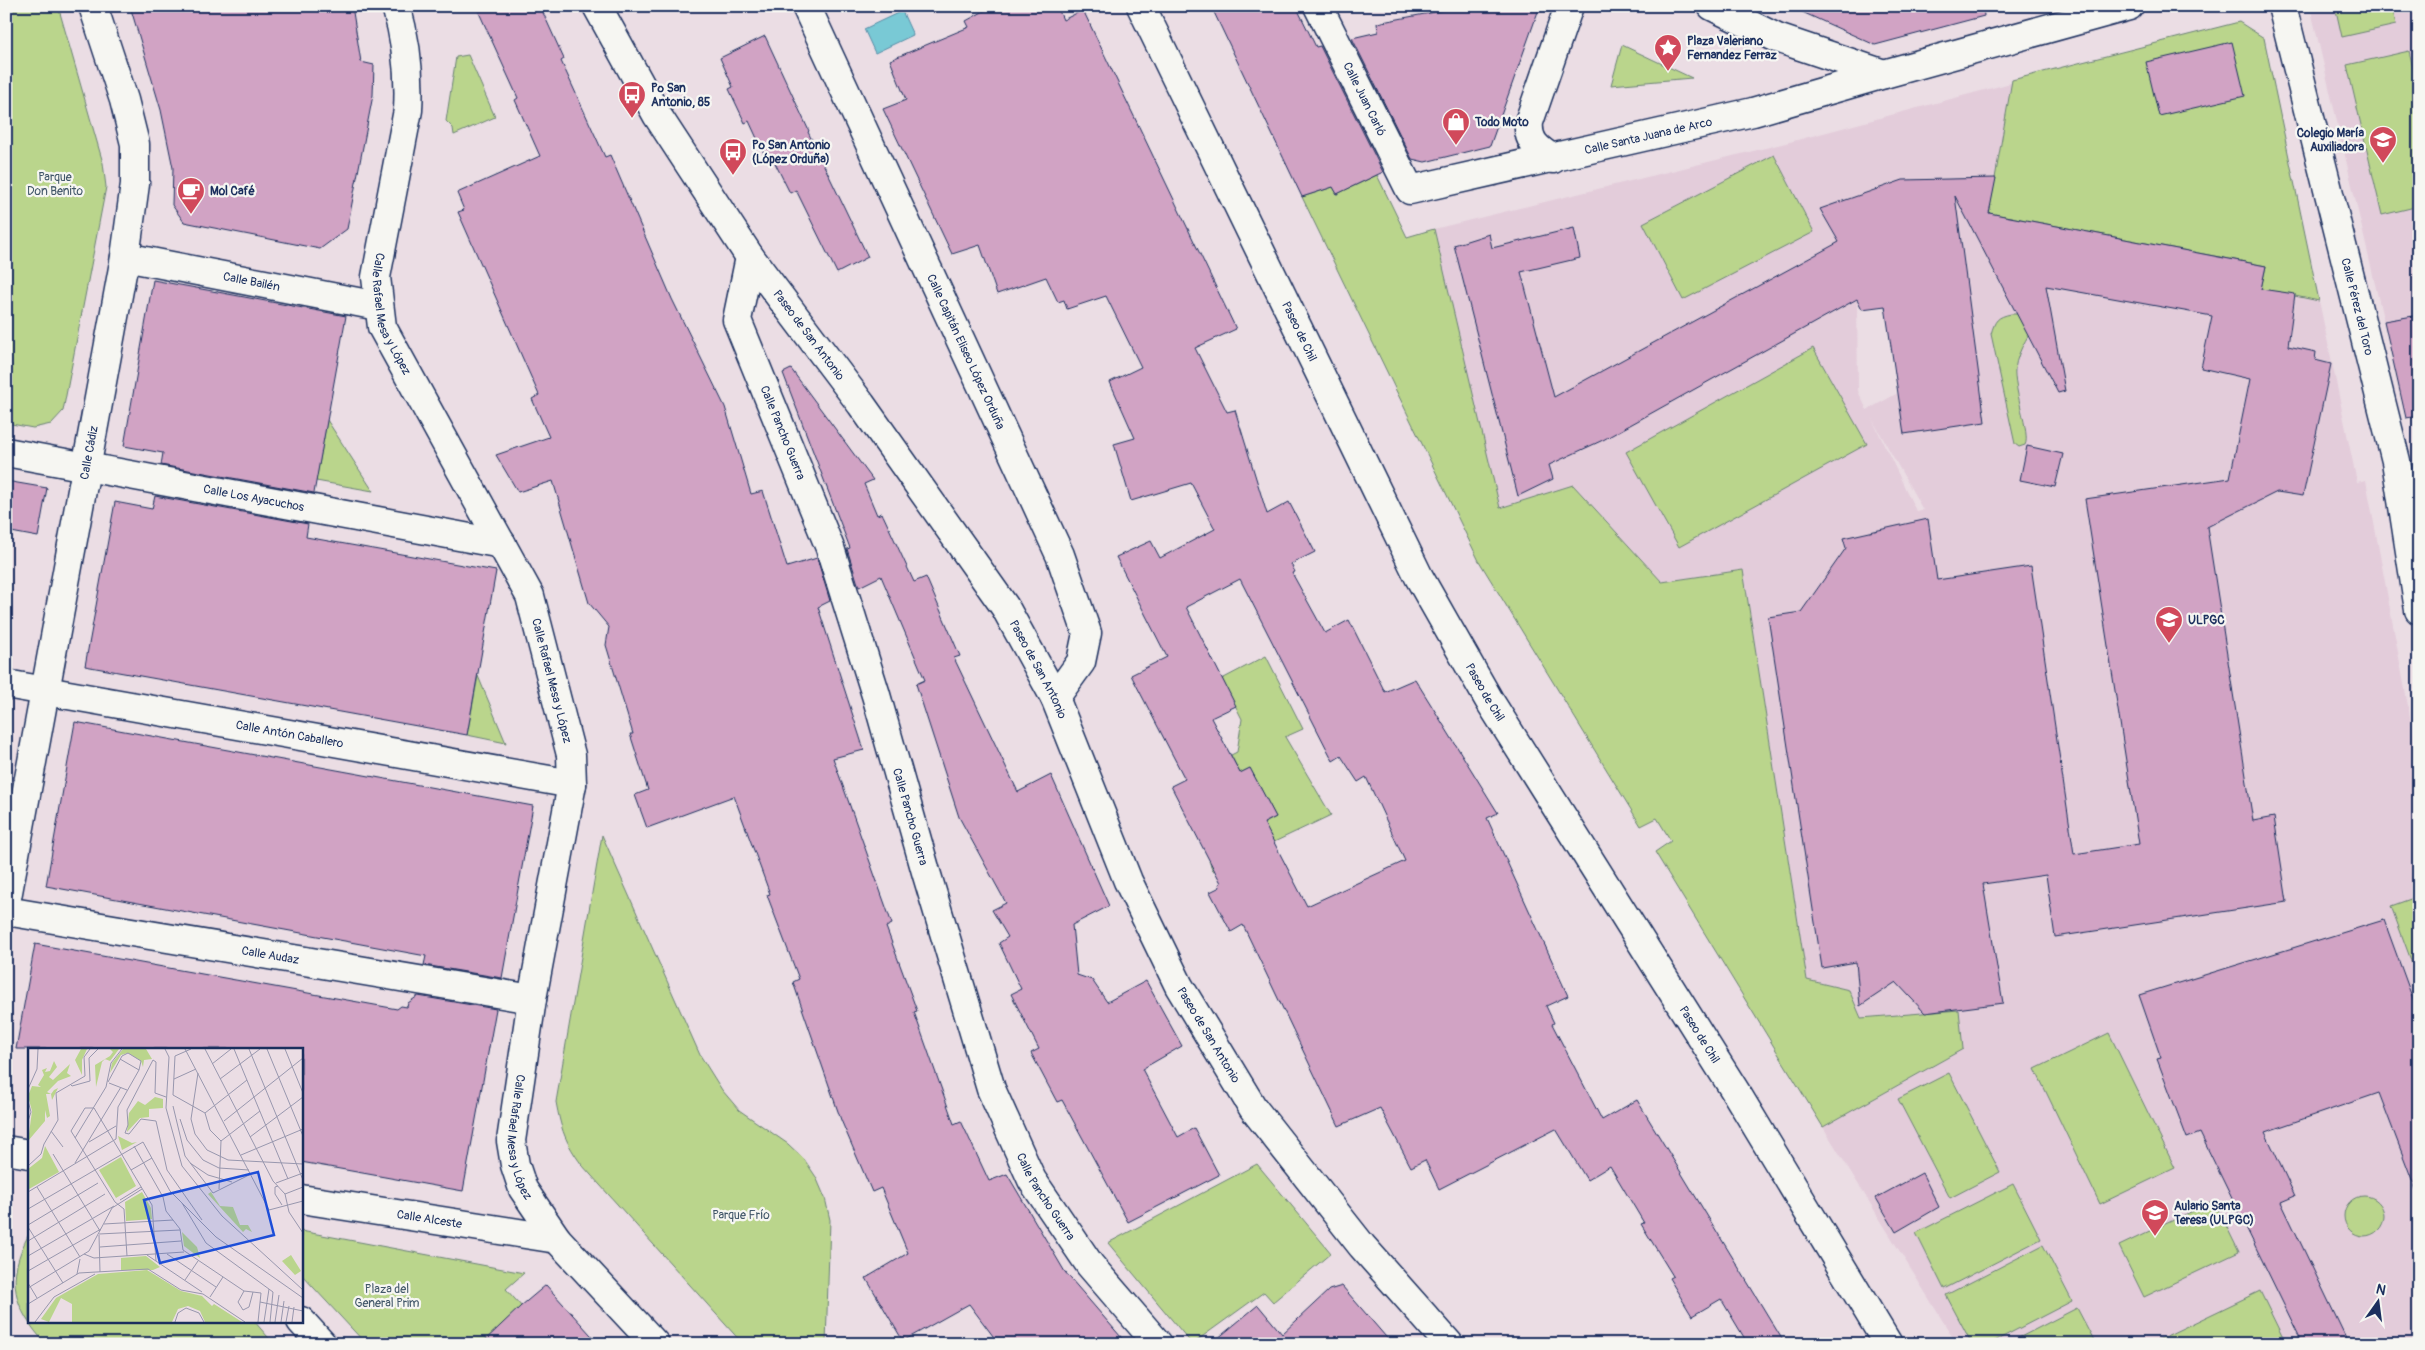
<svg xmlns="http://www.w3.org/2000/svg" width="2425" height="1350" font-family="Pangolin,sans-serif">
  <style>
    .built { fill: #e3ccda; fill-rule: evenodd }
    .green { fill: #bad58c; stroke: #6a8275 }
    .water { fill: #79c9d5; stroke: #538ba5 }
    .building { fill: #d1a3c4; stroke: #1b2f5e; fill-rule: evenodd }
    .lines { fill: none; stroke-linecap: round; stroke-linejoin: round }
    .street-casing { stroke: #1b2f5e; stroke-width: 31 }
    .secondary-casing { stroke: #1b2f5e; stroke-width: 31 }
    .street { stroke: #f6f6f2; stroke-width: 28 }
    .secondary { stroke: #f6f6f2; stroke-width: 28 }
    .labels { text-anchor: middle; stroke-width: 4.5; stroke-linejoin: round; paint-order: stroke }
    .poi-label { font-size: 12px; font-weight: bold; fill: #1b2f5e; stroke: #f6f6f2; text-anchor: start }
    .street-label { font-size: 12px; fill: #1b2f5e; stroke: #f6f6f2 }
    .park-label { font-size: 12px; fill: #43586a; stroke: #f6f6f2 }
    .inset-road { fill: none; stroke: #9897ae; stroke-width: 1 }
    .view { fill: #1d4ed8; fill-opacity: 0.15; stroke: #1d4ed8; stroke-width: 2.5 }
    .inset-edge { fill: none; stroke: #1b2f5e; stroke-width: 2.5 }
  </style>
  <rect width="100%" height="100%" fill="#ebdde4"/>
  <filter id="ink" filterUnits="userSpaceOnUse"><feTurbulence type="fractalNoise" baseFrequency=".02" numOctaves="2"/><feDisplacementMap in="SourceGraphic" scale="10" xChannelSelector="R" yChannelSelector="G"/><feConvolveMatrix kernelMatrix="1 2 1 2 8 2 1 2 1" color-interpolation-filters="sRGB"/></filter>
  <g filter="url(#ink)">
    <g class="built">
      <path d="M2310,6h109v415l-15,-13z"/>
      <path d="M2239,22l25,16 93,444 9,-2 53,285v63l-7,46h7v470h-462l-134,-217 140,-78 -4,-39 -98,8 -12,-28 -42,-10 -64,-410 -81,12 -89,-97 -74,23 -65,-279 352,-86zM1857,300l5,9 23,-3 13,87 -31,17 -9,-19zM1872,419l51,91 -7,1z"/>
    </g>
    <g class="green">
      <path d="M6,6h52l45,157 3,24 -43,224 -12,13 -18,4 -27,-5z"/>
      <path d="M2335,6h57l4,19 -54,12z"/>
      <path d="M2239,22l25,16 55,263 -58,-12 5,-23 -277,-53 23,-133z"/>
      <path d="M1622,45l70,33 -81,7z"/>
      <path d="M2409,51l10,42v113l-37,9 -35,-150z"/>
      <path d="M468,55l27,62 -41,18 -1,-7 -7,-7 10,-64z"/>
      <path d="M1774,155l40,77 -131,68 -40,-77z"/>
      <path d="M1377,175l30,62 27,-8 66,279 73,-23 89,97 81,-12 64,410 42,10 12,28 98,-8 4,39 -140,78 -168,-275 16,-11 -14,-23 -16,8 -162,-265 -177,-364 31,-10 4,7z"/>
      <path d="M2011,314h31c-11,18 -24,34 -27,55 -2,19 16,66 10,76l-6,2 -4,-3 -24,-110c4,-14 6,-17 20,-20z"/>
      <path d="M1813,348l54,96 -188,103 -53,-95z"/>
      <path d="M327,420l46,71 -57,-10z"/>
      <path d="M1266,656l37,73 -18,8 46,78 -118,56 -4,-10 46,-23 -3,-8 24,-13 -26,-49 -10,5 -9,-18 6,-3 5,-33 -20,-40z"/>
      <path d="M478,676l28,67 -39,-8z"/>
      <path d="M602,835l98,220 22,35 17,20 49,34 16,15 12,18 9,21 5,22 -4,124h-83l-161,-179c-17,-23 -21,-36 -26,-63z"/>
      <path d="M2419,896v86l-28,-76z"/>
      <path d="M2109,1033l66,135 -75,36 -65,-135z"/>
      <path d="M1949,1073l51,99 -50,26 -52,-99z"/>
      <path d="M1257,1164l74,89 -58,49 -9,-10 -72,52 -84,-101z"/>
      <path d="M2013,1184l28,55 -97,50 -28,-56z"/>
      <circle cx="2364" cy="1216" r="20"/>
      <path d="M2214,1201l25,51 -95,45 -25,-51z"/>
      <path d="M301,1231l223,42 -18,16 16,18 -41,37h-115l-65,-70z"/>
      <path d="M29,1234v87h225l20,23h-228c-33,-36 -41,-65 -17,-110z"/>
      <path d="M2043,1245l29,56 -83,43h-17l-26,-49z"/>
      <path d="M2260,1291l26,53h-126l-2,-4z"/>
      <path d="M2077,1308l19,36h-89z"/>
    </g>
    <path class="water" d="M902,11l11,24 -38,18 -11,-24z"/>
    <g class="building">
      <path d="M130,6h222l9,56 13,3 -1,30 -26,134 -27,20 -136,-27 -12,-17 1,-37 -12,-58z"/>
      <path d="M476,6h64l24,53 -3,2 44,96 5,-2 62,144 53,108 26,87 12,-3 24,76 30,-9 13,43 -12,6 46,143 -31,8 59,166 -6,3 31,84 -3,1 40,112 7,-3 28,60 18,-7 58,98 62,72h-128l-30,-40 -66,37 -37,-63 42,-25 -27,-65 -9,4 -31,-72 -48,-138 6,-3 -32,-84 3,-1 -36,-98 -87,32 -12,-33 13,-5 -18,-56h3l-27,-89 3,-18 -20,-24 -36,-122 -35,11 -22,-37 53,-18 -17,-38 7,-4 -81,-183 6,-2 -7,-17 83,-37 -25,-56 3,-2z"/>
      <path d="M993,6h64l6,14 20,-10 153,319 -41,19 32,64 8,-2 32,104 22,-12 26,50 -24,12 4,8 -3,1 33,60 24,-13 36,72 30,-13 83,134 -11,5 81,178 -22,10 8,17 -2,1 50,96 35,-20 148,244h-37l-27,-45 -29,17 -23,-38 4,-2 -32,-52 3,-1 -34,-57 -23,14 -31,-51 -117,60 -14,-29 -14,7 -31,-59 -41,18 -96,-201 -12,7 -21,-40 10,-5 -1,-3 2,-1 -50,-97 14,-7 -54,-104 36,-18 -51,-100 35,-16 9,17 55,-29 -24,-46 -60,18 -17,-57 21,-6 -25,-56 31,-15 -35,-71 -39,13 -3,-9 -6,2 -12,-25 -49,17 -17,-49 -28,9 -69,-145 23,-9 -16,-40 79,-33 -3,-6zM1240,579l93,182 8,-5 17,26 8,-5 39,84 -98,45 -43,-83 12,-6 -26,-49 -10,5 -29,-55 25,-12 -50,-99z"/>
      <path d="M1211,6h85l20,41 4,-1 63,126 -46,22 -4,-7 -31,10z"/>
      <path d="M1467,6h73l-50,140 -65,16 -13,-3 -60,-121 26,-6 -1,-9z"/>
      <path d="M1789,6h194l1,10 -109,29z"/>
      <path d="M765,36l44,95 -1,1 60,125 -31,16 -41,-83 -6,3 -18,-36 -5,3 -18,-39 -4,2 -16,-34 4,-2 -13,-29z"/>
      <path d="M2232,42l13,54 -86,20 -13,-54z"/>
      <path d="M1996,178l-7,35 277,53 -5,23 34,5 -7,52 28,6 -1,8 16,4 -28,132 -26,-4 -70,35 46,294 21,-4 13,85 -232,35 -9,-62 -63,9 20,119 -78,10 -29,-31 -36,24 -4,-44 -34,6 -54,-351 33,-5 45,-64 -3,-10 85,-19 9,61 94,-14 43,288 65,-10 -54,-345 145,-21 20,-99 -49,-11 11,-52 -166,-30 19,105 -7,2 -103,-197 30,226 -81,12 -19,-128 -23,3 -5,-10 -254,141 -54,25 4,14 -35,17 -64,-251 35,-11 3,14 82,-20 6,30 -59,14 33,125 285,-155 -19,-33 83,-29z"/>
      <path d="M153,280l193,36 -32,177 -153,-28 2,-12 -39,-7z"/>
      <path d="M2419,315v101l-13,2 -22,-97z"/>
      <path d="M791,369l82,111 -9,4 13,31 5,-2 32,69 12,-5 34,79 -6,2 64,134 33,-17 58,131 -37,19 5,50 15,5 15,22 39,-21 36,65 -40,23 36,68 16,-9 25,47 -91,47 -66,-122 -5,2 -26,-49 8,-4 -28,-55 10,-5 -22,-46 9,-6 -16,-27 14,-7 -47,-86 -43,-133 9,-4 -44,-104 -22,11 -12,-38 3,-1 -67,-175z"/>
      <path d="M2027,446l36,8 -8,33 -35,-7z"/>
      <path d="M6,481l41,7 -9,49 -32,-6z"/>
      <path d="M155,496l153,28 -2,13 190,34 -29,164 -382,-69 30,-164 37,7z"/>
      <path d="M75,722l458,84 -31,172 -78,-13 2,-9 -380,-70z"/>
      <path d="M2384,920l35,96v174h-3l-37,-97 -114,39 30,64 -14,6 68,142h-46l-103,-211 -13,5 -30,-79 4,-1 -22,-63z"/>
      <path d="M35,944l362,65 4,-3 6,1 1,-4 10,-7 78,13 -33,182 -162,-29v-113h-285z"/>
      <path d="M1922,1173l17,34 -43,25 -20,-34z"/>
      <path d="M546,1285l53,59h-118l40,-38z"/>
      <path d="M1342,1286l50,58h-181l47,-39 24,29 47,-44z"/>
    </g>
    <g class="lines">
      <defs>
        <g id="street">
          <path id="s1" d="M396,6c10,34 14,69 12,104l-32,167 6,50 148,269 41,159 1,29 -40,215 -21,142 4,24 8,24 34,50 98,105"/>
          <path id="s2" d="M597,6l60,109 93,142 111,147 144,203 50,91 73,183 51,105 74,122 109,138 87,98"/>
          <path id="s3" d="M806,6l254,549 27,78 -6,29 -26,36"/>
          <path id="s4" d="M1318,6l92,184 343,-78 131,-38 245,-68"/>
          <path d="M1712,6l65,32 107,36"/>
          <path id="s5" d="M2282,6l114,455 23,149"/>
          <path d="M1553,159c-15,-10 -26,-17 -24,-37l40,-116"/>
          <path id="s6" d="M125,257l253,49"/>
          <path id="s7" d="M750,257l-13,63 93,228 46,147 50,177 65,217 41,91 58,85 68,79"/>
          <path id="s8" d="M6,452l496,92"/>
          <path id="s9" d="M6,684l566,100"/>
          <path id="s10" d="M6,903l119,-646 10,-73v-40l-11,-44 -31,-94"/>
          <path id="s11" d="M6,911l526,88"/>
          <path d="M6,1150l23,4"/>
          <path id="s12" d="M301,1199l256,40"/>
          <path d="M301,1321l21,23"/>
        </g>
        <g id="secondary">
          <path id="s13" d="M1141,6l278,571 70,123 248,394 151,250"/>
        </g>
      </defs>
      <use href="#street" class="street-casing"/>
      <use href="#secondary" class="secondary-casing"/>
      <use href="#street" class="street"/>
      <use href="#secondary" class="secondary"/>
    </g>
  </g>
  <defs>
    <symbol id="sight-pin" viewBox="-11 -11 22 30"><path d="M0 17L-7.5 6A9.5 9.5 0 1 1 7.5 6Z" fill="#d1495b" stroke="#f6f6f2"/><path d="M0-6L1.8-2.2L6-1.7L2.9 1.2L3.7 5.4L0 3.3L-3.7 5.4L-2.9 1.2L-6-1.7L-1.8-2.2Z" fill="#fff"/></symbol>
    <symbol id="bus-pin" viewBox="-11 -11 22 30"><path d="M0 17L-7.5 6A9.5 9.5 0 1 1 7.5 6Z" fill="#d1495b" stroke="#f6f6f2"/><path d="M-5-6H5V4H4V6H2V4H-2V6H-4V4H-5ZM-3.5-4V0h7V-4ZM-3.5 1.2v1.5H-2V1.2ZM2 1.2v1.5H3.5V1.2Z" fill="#fff"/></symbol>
    <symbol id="shop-pin" viewBox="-11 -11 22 30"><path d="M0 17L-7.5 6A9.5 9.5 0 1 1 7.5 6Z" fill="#d1495b" stroke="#f6f6f2"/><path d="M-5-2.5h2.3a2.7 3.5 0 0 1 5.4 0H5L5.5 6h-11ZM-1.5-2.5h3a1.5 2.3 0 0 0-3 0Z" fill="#fff"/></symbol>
    <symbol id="school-pin" viewBox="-11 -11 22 30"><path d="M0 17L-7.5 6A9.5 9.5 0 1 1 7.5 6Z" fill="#d1495b" stroke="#f6f6f2"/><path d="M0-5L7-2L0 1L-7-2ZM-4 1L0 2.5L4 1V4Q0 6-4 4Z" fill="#fff"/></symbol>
    <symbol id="cafe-pin" viewBox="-11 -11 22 30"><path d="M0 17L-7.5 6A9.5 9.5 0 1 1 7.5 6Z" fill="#d1495b" stroke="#f6f6f2"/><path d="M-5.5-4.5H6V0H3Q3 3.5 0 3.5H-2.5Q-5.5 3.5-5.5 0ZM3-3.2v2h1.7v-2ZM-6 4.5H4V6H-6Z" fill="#fff"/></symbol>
    <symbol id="university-pin" viewBox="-11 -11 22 30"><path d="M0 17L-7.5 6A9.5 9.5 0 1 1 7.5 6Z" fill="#d1495b" stroke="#f6f6f2"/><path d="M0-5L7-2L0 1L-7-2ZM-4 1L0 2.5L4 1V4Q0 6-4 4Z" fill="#fff"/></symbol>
  </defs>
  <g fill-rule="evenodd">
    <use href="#sight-pin" x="1652" y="32" width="32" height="43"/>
    <use href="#bus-pin" x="616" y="79" width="32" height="43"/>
    <use href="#shop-pin" x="1440" y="106" width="32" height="43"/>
    <use href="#school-pin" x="2367" y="124" width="32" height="43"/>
    <use href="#bus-pin" x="717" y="136" width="32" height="43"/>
    <use href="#cafe-pin" x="175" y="175" width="32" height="43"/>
    <use href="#university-pin" x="2153" y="604" width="32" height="43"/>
    <use href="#school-pin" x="2139" y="1197" width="32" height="43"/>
  </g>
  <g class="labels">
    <g class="poi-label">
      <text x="1687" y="45">Plaza Valeriano<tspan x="1687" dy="14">Fernandez Ferraz</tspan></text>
      <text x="651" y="92">Pº San<tspan x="651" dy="14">Antonio, 85</tspan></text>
      <text x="1475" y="126">Todo Moto</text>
      <text x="2364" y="137" text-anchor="end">Colegio María<tspan x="2364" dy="14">Auxiliadora</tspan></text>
      <text x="752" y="149">Pº San Antonio<tspan x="752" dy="14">(López Orduña)</tspan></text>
      <text x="210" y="195">Mol Café</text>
      <text x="2188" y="624">ULPGC</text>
      <text x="2174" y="1210">Aulario Santa<tspan x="2174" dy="14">Teresa (ULPGC)</tspan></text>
    </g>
    <g class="street-label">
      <text dy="4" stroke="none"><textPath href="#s4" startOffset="104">Calle Juan Carló</textPath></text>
      <text dy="4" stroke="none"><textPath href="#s4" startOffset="450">Calle Santa Juana de Arco</textPath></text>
      <text dy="4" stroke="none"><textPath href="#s6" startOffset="129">Calle Bailén</textPath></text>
      <text dy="4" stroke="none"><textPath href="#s5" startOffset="310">Calle Pérez del Toro</textPath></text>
      <text dy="4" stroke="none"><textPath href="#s1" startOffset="315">Calle Rafael Mesa y López</textPath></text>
      <text dy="4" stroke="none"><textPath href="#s13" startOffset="362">Paseo de Chil</textPath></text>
      <text dy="4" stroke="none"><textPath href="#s2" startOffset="392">Paseo de San Antonio</textPath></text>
      <text dy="4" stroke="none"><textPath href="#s3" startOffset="381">Calle Capitán Eliseo López Orduña</textPath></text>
      <text dy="4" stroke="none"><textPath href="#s7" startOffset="186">Calle Pancho Guerra</textPath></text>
      <text dy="4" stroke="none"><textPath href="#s10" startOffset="458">Calle Cádiz</textPath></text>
      <text dy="4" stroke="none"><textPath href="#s8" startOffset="252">Calle Los Ayacuchos</textPath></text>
      <text dy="4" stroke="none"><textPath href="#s2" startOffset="798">Paseo de San Antonio</textPath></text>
      <text dy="4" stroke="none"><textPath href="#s1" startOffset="720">Calle Rafael Mesa y López</textPath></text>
      <text dy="4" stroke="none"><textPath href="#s13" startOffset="768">Paseo de Chil</textPath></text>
      <text dy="4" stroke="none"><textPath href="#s9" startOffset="288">Calle Antón Caballero</textPath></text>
      <text dy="4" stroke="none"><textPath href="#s7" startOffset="591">Calle Pancho Guerra</textPath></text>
      <text dy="4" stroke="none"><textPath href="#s11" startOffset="268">Calle Audaz</textPath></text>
      <text dy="4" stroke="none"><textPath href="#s2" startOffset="1202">Paseo de San Antonio</textPath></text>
      <text dy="4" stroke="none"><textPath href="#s13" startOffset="1172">Paseo de Chil</textPath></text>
      <text dy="4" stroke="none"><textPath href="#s1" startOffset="1185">Calle Rafael Mesa y López</textPath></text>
      <text dy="4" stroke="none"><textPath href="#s7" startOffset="996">Calle Pancho Guerra</textPath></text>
      <text dy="4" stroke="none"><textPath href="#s12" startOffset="130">Calle Alceste</textPath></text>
    </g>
    <g class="park-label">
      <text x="55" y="181">Parque<tspan x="55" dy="14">Don Benito</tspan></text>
      <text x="741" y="1219">Parque Frío</text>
      <text x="387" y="1293">Plaza del<tspan x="387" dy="14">General Prim</tspan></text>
    </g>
  </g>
  <g transform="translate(28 1048)">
    <rect width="275" height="275" fill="#ebdde4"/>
    <path d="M53,1h6l-5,11v15l-7,-15zM82,1h9l-9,12 -5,-2 -3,3 -6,25 -1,-22 15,-9 3,-4zM95,1h23l6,10 -8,1 -1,7 -2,-6 -13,-8 -7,2 -11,18 2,-10zM26,13l3,6 -8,10 4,3 17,-16 -3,9 4,3 -13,5 -11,11 4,2 3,-4 4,-2 -6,12 -1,-6h-5l4,22 -3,2 -2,-8v11l-17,20 4,-30 -4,-15 4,-10 9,1 -3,-2 6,-10 -2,-5 5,-2 -2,4 5,-1zM127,49l8,2v9l-14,1v8l-9,1 -13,14 2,-19 9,-12 7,4zM90,88l14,7 5,-1 -15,8zM17,98l14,26 -30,17 -1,-20 14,-11zM93,109l15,29 -20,12 -17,-28zM114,144l9,16 1,11 -26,2 -1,-19zM183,144l9,14 13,1 7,18h8l4,7 -6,-3 -3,3 -35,-38zM154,184l15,15 3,11 -16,-12zM263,207l10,16 -6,4 -13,-14zM118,208l14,11 -7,3h-32v-12zM119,222l34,21 21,5 10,10 2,-2 28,18h-37l-5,-11 -12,-5 -10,3 -6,13h-100v-18l-11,-6 -12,24 -8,-3 15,-21 42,-24z" fill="#bad58c"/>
    <path class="inset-road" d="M137,1l4,8 -3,51 16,58 40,50 81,74M157,1l84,161 34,-9M163,1l-16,7 -2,39 32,18M177,1l68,132 12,13 4,18 14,21M206,1l54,130M221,1l54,131M239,1l36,87M257,1l18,44M92,11l19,11M184,16l19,-15M170,25l-7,46 4,15 12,16 21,10 75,4M146,31l22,-10M192,31l40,-30M81,35l18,7M42,36l2,2 18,-5 -1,-23 9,-9M0,41l9,-20 1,-20M138,49l-11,-4 1,-31 -3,-2 -26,50 1,15 -3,8 4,1 12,-15 15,2 11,49 35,50M0,53l3,11 -3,9M145,58l12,50 28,37 38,-19M66,60l58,97 4,56M66,60h-9l-14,23 44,71 9,7M177,65l42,-33M177,65l5,17 11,11M152,71l7,21 16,20 16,8 30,2M196,73l79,-63M23,83l12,16M222,89l53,-40M47,90l31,-51 5,-24 11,-14M193,93l39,-30M61,94l27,-16M106,98l29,51 3,14 14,18 3,21 61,41 17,2 -3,29M25,106l47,77M213,107l62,-26M47,115l46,-76M162,115l18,12 24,7M0,118l13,-12 3,-10 14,-24 -2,-27 29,-17 -1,-19 6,-8M103,122l21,-12M248,135l27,-10M250,138l-3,1v7l7,11M9,139l43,70M191,141l2,-48M0,144l88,-53 2,-32 21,-37 2,-9 -13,-8 -6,3 -14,26M257,146l18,-7M92,152l21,-13M154,155l24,40 67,49 -3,30M0,161l115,-67 27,49 46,46 87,61M96,161l3,47M76,176l69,-4M0,177l70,-42M0,179l35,56M71,186l81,-4M71,187l1,37M0,193l77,-47M72,199l81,-6M56,206l10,4 90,-6M139,206l49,33M119,207l55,37M0,208l86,-50M0,223l73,-42M49,226l3,-15M157,232l13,-19M0,235l9,15M0,240l61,-37 23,-43 30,-19M216,243l-6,11 5,8 6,-3 4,-15M182,249l13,-20M232,254l43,9M0,256l51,-31 69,-4 33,21 22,4 42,28M7,274l19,-25 41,-23M147,274l3,-9 8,-5 13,5 5,9M236,274l5,-33M247,274l4,-27M253,274l3,-21M258,274l3,-16M264,274l2,-15"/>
    <path class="view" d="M230,124l16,63 -114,28 -16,-63z"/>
    <rect width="275" height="275" class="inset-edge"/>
  </g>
  <rect width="2425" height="1350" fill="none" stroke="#f6f6f2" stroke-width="25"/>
  <rect x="12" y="12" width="2400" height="1325" fill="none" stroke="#1b2f5e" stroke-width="2" filter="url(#ink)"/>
  <g transform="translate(2378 1302) rotate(14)" stroke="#f6f6f2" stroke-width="4" paint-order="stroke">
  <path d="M0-4L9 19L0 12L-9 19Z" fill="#1b2f5e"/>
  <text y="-8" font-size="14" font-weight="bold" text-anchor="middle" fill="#1b2f5e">N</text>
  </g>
</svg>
